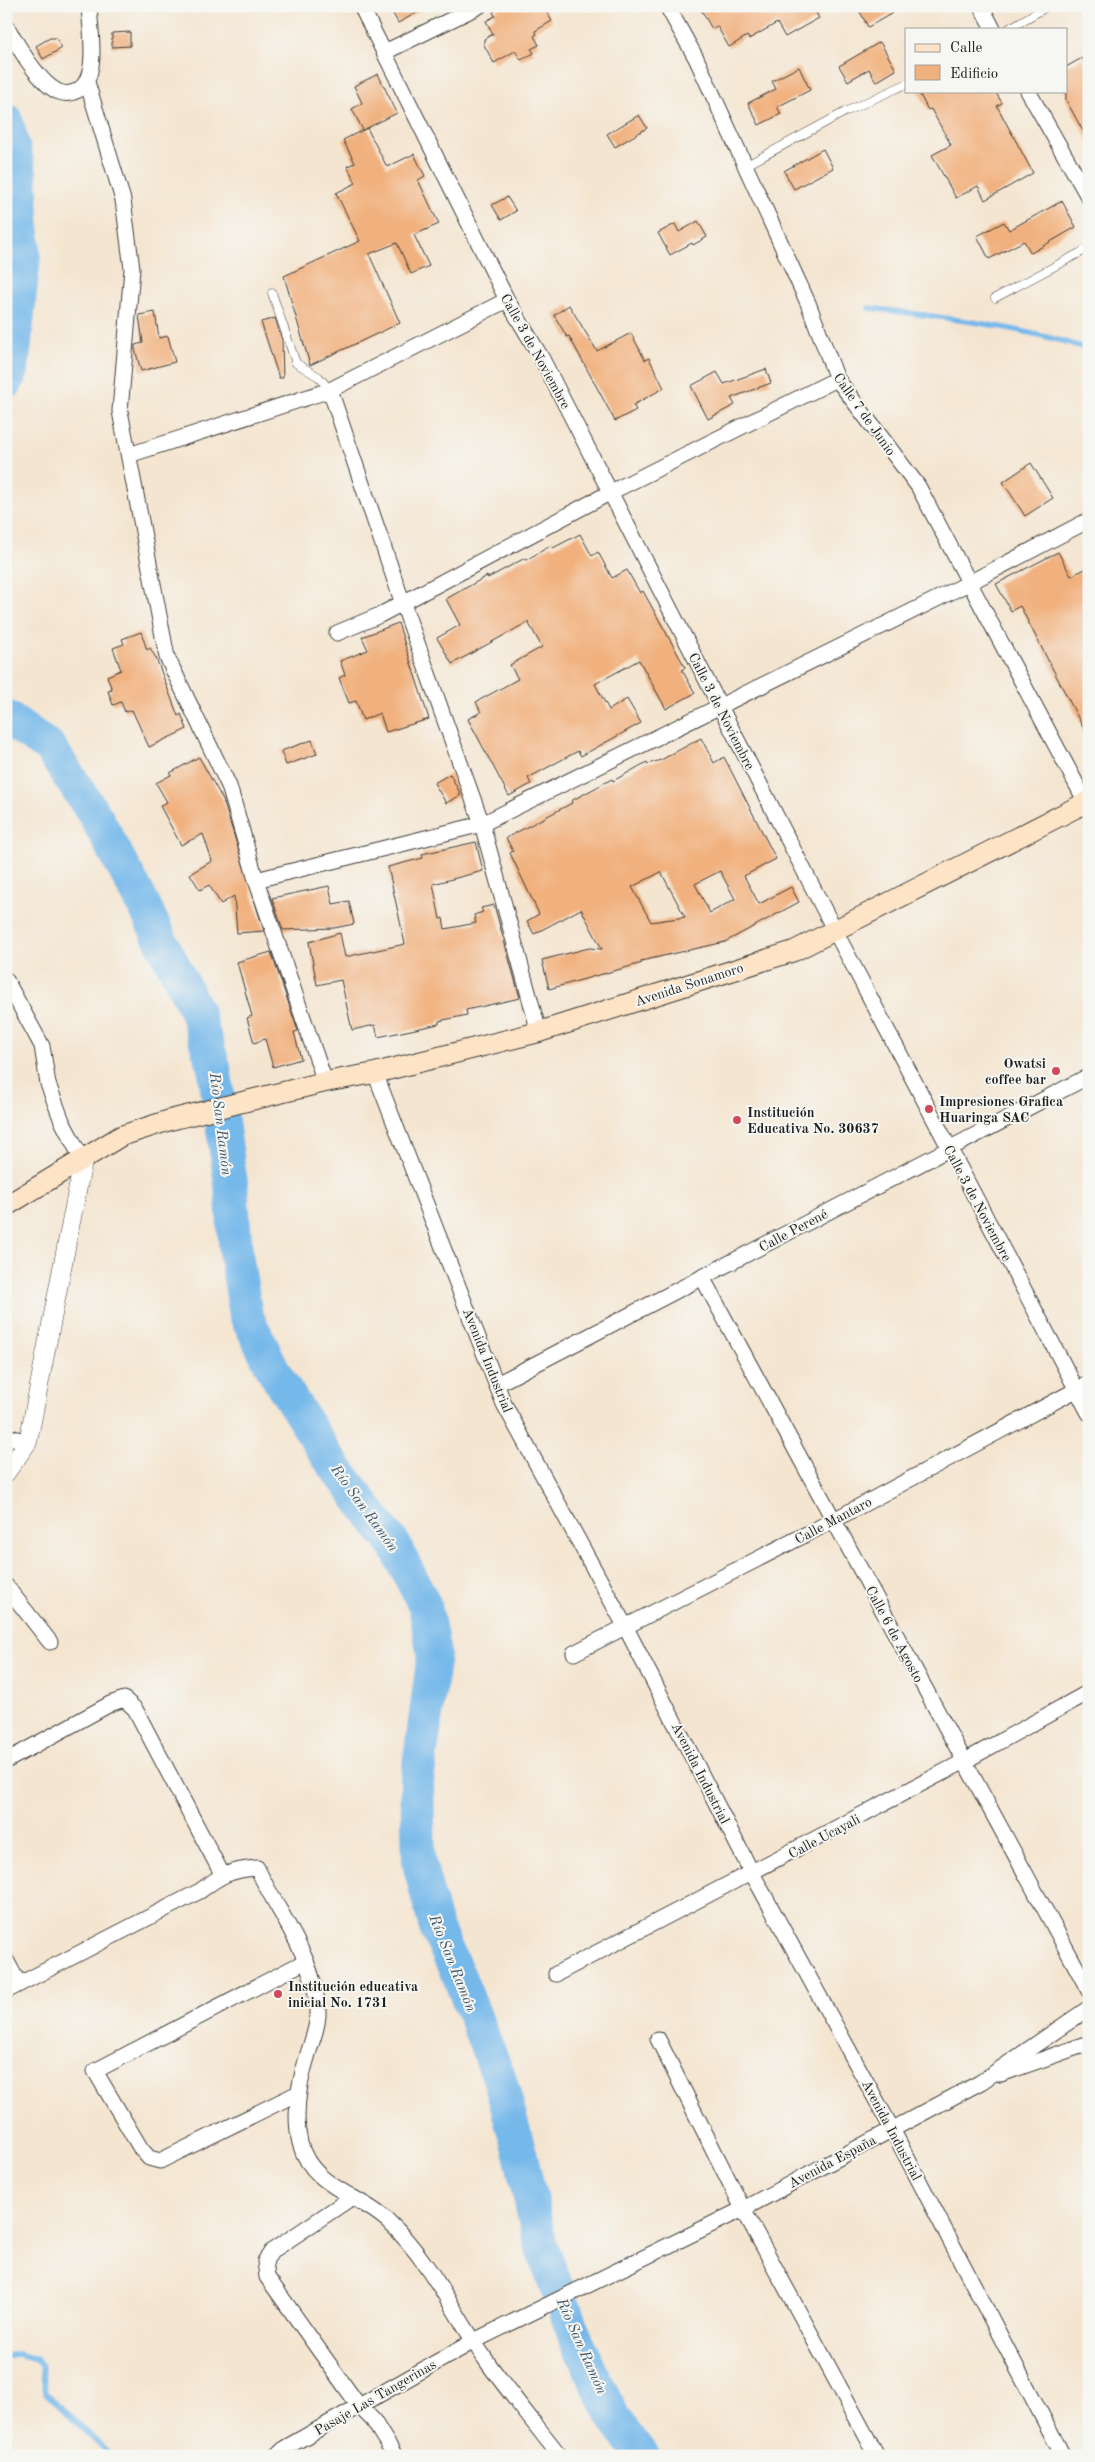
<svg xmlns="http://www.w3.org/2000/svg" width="1095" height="2462" font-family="'Old Standard TT',serif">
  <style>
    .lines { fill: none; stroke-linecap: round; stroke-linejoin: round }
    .stream { stroke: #74b8ea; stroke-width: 5.5 }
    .river { stroke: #74b8ea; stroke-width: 34 }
    .building { fill: #f1b17e; fill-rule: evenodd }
    .service-casing { stroke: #3c3a37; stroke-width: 9 }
    .minor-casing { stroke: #3c3a37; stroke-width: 17 }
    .tertiary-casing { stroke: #3c3a37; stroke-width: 19 }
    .secondary-casing { stroke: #3c3a37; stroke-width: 22 }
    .service { stroke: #fff; stroke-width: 8 }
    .minor { stroke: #fff; stroke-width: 15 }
    .tertiary { stroke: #fff; stroke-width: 18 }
    .secondary { stroke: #fee4c6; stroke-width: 20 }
    .poi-dot { fill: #d1495b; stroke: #f6f6f2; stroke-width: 2 }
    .labels { text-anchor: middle; stroke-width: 4; stroke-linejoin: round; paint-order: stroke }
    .street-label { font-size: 14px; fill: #1c1c1c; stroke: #f6f6f2 }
    .poi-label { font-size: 14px; font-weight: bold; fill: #1c1c1c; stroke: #f6f6f2; text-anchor: start }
    .water-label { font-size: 15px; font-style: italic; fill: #3f5a6e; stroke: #f6f6f2 }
  </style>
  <rect width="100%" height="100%" fill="#f6f6f2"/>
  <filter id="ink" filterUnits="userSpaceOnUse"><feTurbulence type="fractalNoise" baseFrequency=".02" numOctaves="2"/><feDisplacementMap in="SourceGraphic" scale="10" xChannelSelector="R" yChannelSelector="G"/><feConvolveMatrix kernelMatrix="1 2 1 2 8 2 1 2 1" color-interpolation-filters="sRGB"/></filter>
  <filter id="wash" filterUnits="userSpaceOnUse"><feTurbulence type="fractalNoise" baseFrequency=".0096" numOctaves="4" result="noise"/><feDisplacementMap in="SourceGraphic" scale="20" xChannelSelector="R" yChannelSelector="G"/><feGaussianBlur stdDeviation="1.12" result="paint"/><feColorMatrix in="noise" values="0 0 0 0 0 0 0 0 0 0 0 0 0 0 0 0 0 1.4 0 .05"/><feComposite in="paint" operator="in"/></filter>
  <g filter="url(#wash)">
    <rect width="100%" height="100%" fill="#f4e5d0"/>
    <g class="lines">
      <g class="stream">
        <path d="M869,308c74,9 149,18 220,41"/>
        <path d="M6,2356l12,-2 18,5 6,8 4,26 66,63"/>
      </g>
      <g class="river">
        <path d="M6,120l14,53 4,81 -12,116 -6,13"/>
        <path d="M6,717l44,31 46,69 43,79 57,115 18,56 17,117 5,70 10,61 30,60 51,81 68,90 30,60 9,48 -17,128 2,81 17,65 24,51 40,101 22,81 18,82 38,101 35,72 29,40"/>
      </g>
    </g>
    <g id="blocks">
      <g class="building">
        <path d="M389,6h40l-31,17z"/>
        <path d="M502,6h41l9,15 -17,10 2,3 -3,2 5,9 -8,4 3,4 -13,7 -6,-9 -21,12 -10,-18v-6l9,-5 -7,-13 9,-5 -2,-4z"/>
        <path d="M699,6h113l7,12 -34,19 -8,-14 -28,16 -2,-3 -18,11 -12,-21 -5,3z"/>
        <path d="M857,6h48l-37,21z"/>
        <path d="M130,32v14l-18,1v-14z"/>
        <path d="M50,38h6l6,10 -19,11 -7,-13z"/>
        <path d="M880,42l16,28 -20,12 -7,-13 -21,12 -9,-15z"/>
        <path d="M1082,58l7,13v71l-23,-42v-33z"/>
        <path d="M799,67l11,23 -33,17 4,7 -22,11 -11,-22 28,-14 -4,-8z"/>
        <path d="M378,74l19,39 -34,17 -11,-21 10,-6 -8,-17z"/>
        <path d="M918,91h77l7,12 -5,3 36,67 -48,27 -7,-14 -22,12 -24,-43 19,-10 -20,-36 -3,1z"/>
        <path d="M639,115l8,13 -32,19 -8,-13z"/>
        <path d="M367,128l20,39 27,-13 11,22 -7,4 21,44 -25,11 15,31 -18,8 -14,-31 -28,11 31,69 -90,42 -26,-89 76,-35 -24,-48 20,-10 -9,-17 8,-3 -12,-23z"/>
        <path d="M823,149l10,19 -39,21 -10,-18z"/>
        <path d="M507,197l9,14 -15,9 -9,-15z"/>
        <path d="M1062,201l14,26 -45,26 -7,-12 -35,18 -12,-23 27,-14 5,8z"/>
        <path d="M698,221l9,16 -14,8 -1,-2 -22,12 -12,-22 17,-9 4,8z"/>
        <path d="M569,305l28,46 34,-18 14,27 4,-2 15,30 -31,17 3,5 -21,11 -46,-85 -2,1 -13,-22z"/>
        <path d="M155,312l4,26 9,-2 7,26 -34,9 -6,-22v-4l8,-2 -4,-28z"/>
        <path d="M275,318l7,22 1,38h-4l-18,-56z"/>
        <path d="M766,369l5,14 -40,15 4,7 -27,14 -17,-33 26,-14 7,12z"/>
        <path d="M1031,463l22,35 -28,18 -22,-34z"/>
        <path d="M580,534l12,22 6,-4 14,26 15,-8 13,23 3,-2 42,76 -3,3 13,23 -29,16 -27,-49 -44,24 14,26 18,-11 14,24 -60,33 -3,-5 -50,27 3,6 -22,12 -41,-77 13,-7 -5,-10 42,-23 -8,-14 32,-18 -14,-25 -76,42 -15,-26 23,-13 -14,-26 41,-23 1,2 37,-20 1,2 26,-15 1,3z"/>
        <path d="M1058,552l13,24 18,-9v172l-69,-133 -9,5 -15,-27z"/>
        <path d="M398,623l31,96 -43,13 -6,-19 -17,7 -7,-19 -7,2 -10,-25 6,-3 -5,-14 28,-11 -6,-13z"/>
        <path d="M141,632l6,18 3,-2 6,10 22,58 3,-2 6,15 -38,18 -17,-37 -7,2 -4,-10 -8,3 -5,-14 4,-1 -5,-14 14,-6 -8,-22 11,-4 -2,-5z"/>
        <path d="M701,738l13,25 10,-6 52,102 -32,17 15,28 32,-17 8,15 -74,40 -84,19 1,2 -93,26 -7,-29 47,-12 13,1 -21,-40 -47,25 -7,-13 12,-7 -29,-61 3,-2 -7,-13 66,-35 -1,-2 41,-22 1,2 34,-19 1,2 13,-4zM720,871l15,28 -25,14 -15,-29zM661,872l24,45 -34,5 -19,-35z"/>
        <path d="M312,740l5,14 -31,11 -5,-14z"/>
        <path d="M199,757l24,43 41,131 -27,2 -3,-37 -13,8 -12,-19 -9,5 -10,-16 22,-13 -9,-27 -22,11 -21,-39 7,-4 -11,-19 15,-8 -1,-2z"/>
        <path d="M450,774l11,21 -15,8 -12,-20z"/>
        <path d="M476,842l7,29 -50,13 7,35 3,-1 2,11 31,-6 -2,-8 9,-3 -2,-4 13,-3 26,93 -54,12 1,5 -28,6v3l-61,13 -3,-12 -23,5 -11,-50 -24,5 -8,-43 31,-9 5,24 60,-13 -17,-77 35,-9 -1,-4z"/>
        <path d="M329,886l4,18 16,-3 5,23 -20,4 -51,2 -11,-32z"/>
        <path d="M271,952l27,79 -4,1 7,27 -28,8 -8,-28 -11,4 -7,-25 5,-2 -15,-54z"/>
      </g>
    </g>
  </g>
  <g filter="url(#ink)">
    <use href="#blocks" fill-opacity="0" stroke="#3c3a37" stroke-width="1"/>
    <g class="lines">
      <defs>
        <g id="service">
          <path d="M1008,29l40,-23"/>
          <path d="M745,166l100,-54 61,-28"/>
          <path d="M272,293l24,70 23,14 11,13"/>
          <path d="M995,298l94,-50"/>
        </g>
        <g id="minor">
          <path d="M361,6l146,294 34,57 294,574 254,482"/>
          <path d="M667,6l29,52 112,245 29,76 81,107 171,322"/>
          <path d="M981,6l12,23"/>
          <path d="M6,26c12,19 24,42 41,58 8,7 16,12 27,8 27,-9 16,-63 15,-86"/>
          <path d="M385,52l94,-46"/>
          <path d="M87,82l36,118 9,69 -12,142 47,246 62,129 27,94 69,202"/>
          <path d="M1028,91l61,107"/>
          <path d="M330,390l72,211 80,223 57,208"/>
          <path d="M129,455l201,-65 177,-90"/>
          <path d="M337,633l43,-18 231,-123 226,-113"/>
          <path d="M256,880l226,-56 487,-241 120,-63"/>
          <path d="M6,980l36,66 6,38 14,37 21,40"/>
          <path d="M375,1073l129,331 121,222 127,247 140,256 171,327"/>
          <path d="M702,1277l387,714"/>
          <path d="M497,1384l592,-308"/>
          <path d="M6,1436l22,6"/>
          <path d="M6,1586l44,56"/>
          <path d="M574,1653l260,-133 255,-137"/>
          <path d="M6,1761l104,-57 14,-5 11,10 87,165"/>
          <path d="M6,1960l13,24"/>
          <path d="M556,1974l407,-212 126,-70"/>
          <path d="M6,1991l194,-100c21,-16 30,-21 57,-23 21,45 58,90 61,142 1,13 -6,31 -10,44 -9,28 -15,59 -8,89 11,44 59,51 88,78 43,40 67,95 100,142 23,32 48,62 72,93"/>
          <path d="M658,2039l85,170 134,247"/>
          <path d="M1001,2074l88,-31"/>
          <path d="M298,2093l-138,68 -11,-3 -8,-9 -46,-78 211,-110"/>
          <path d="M351,2198l-79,53 -7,10 2,16 92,129 14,14 22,36"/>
          <path d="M277,2456l8,-8 189,-107 269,-132 238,-127 108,-74"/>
        </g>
        <path id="tertiary" d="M6,1473l22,-31 55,-281"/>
        <path id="secondary" d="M6,1206l115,-70 49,-16 93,-23 62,-15 50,-9 164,-41 255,-81 295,-150"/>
      </defs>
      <use href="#service" class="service-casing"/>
      <use href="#minor" class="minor-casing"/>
      <use href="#tertiary" class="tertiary-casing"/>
      <use href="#secondary" class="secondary-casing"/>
      <use href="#service" class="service"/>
      <use href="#minor" class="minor"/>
      <use href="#tertiary" class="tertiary"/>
      <use href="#secondary" class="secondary"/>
    </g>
  </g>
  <g class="poi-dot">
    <circle cx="1056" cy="1071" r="5"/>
    <circle cx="929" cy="1109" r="5"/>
    <circle cx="737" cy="1120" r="5"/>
    <circle cx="278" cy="1994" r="5"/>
  </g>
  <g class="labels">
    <g class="street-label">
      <text transform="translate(536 351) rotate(61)" y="5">Calle 3 de Noviembre</text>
      <text transform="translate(865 414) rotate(55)" y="5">Calle 7 de Junio</text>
      <text transform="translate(722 711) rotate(63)" y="5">Calle 3 de Noviembre</text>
      <text transform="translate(689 984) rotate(-18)" y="5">Avenida Sonamoro</text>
      <text transform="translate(978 1203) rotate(62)" y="5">Calle 3 de Noviembre</text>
      <text transform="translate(793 1230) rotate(-28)" y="5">Calle Perené</text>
      <text transform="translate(488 1360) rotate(68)" y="5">Avenida Industrial</text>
      <text transform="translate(833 1520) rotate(-28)" y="5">Calle Mantaro</text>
      <text transform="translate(895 1634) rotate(62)" y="5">Calle 6 de Agosto</text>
      <text transform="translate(701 1773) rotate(63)" y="5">Avenida Industrial</text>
      <text transform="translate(824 1836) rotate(-28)" y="5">Calle Ucayali</text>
      <text transform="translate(892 2130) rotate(62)" y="5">Avenida Industrial</text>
      <text transform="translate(832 2161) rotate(-28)" y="5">Avenida España</text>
      <text transform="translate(375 2397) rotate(-30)" y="5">Pasaje Las Tangerinas</text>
    </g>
    <g class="poi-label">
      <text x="1046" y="1068" text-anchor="end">Owatsi<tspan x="1046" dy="16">coffee bar</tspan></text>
      <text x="939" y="1106">Impresiones Grafica<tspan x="939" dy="16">Huaringa SAC</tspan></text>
      <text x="747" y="1117">Institución<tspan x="747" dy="16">Educativa No. 30637</tspan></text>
      <text x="288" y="1991">Institución educativa<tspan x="288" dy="16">inicial No. 1731</tspan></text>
    </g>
    <g class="water-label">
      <text transform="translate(221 1124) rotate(83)" y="5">Río San Ramón</text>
      <text transform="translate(365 1508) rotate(54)" y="5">Río San Ramón</text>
      <text transform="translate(453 1963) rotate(68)" y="5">Río San Ramón</text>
      <text transform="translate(582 2346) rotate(66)" y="5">Río San Ramón</text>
    </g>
  </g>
  <rect width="1095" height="2462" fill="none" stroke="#f6f6f2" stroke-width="25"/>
  <rect x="905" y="28" width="162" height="65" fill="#f6f6f2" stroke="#9f9f9c"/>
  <rect x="915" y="44" width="25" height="8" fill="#fee4c6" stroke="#9f9f9c"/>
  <text x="950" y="52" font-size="15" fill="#1c1c1c">Calle</text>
  <rect x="915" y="65" width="25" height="15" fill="#f1b17e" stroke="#9f9f9c"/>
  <text x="950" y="78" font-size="15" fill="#1c1c1c">Edificio</text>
</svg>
